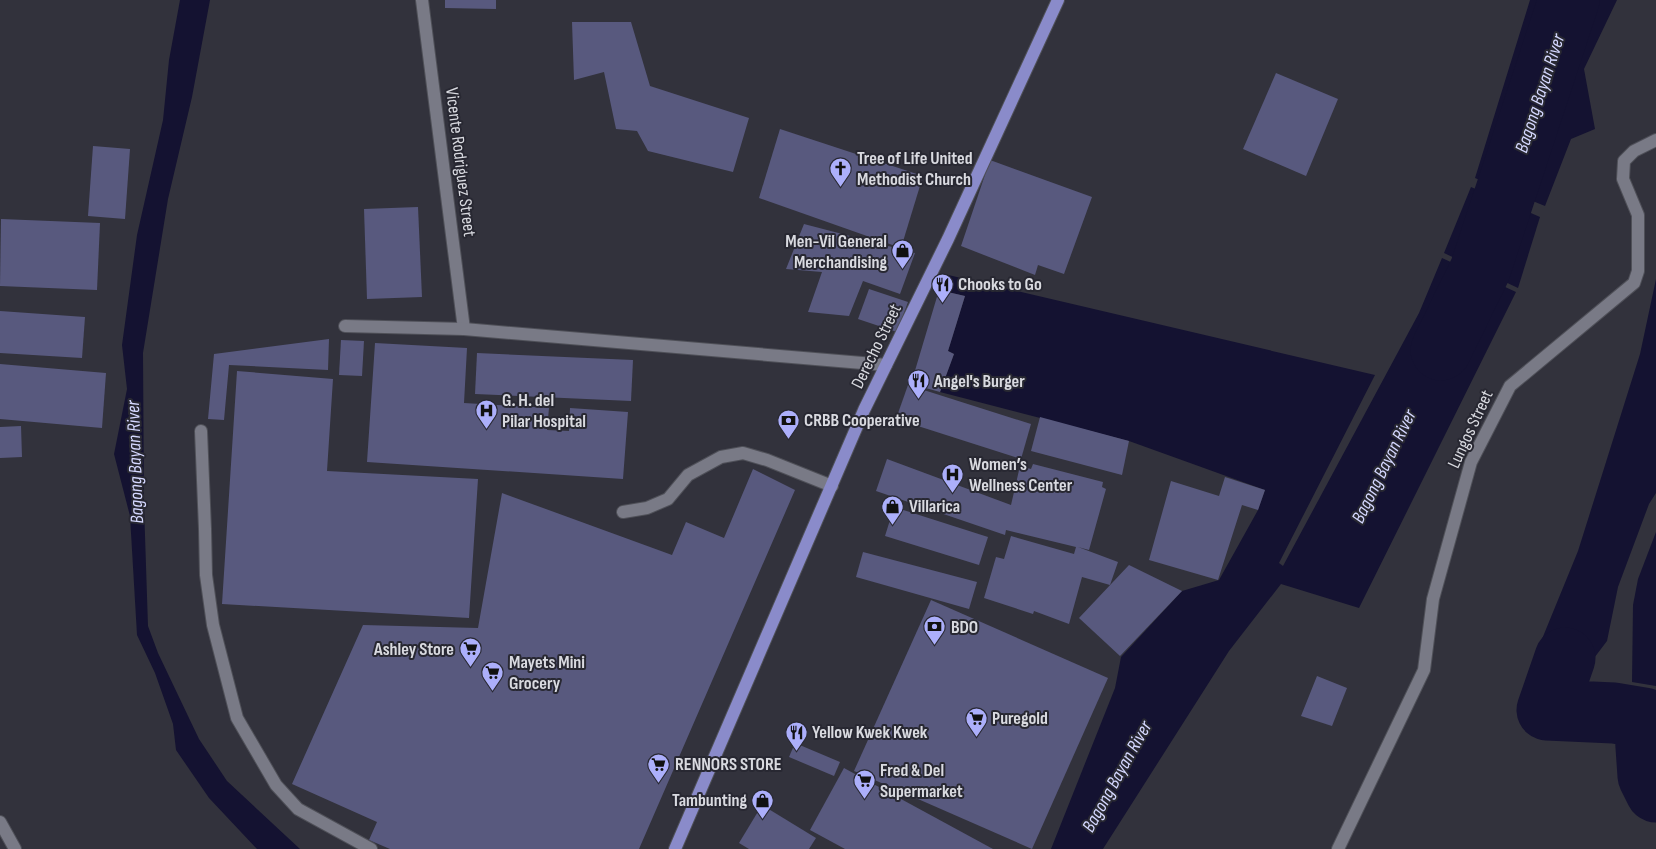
<svg xmlns="http://www.w3.org/2000/svg" width="1656" height="849" font-family="'Sofia Sans Condensed',sans-serif">
  <style>
    .water { fill: #141231 }
    .lines { fill: none; stroke-linecap: round; stroke-linejoin: round }
    .river { stroke: #141231; stroke-width: 61 }
    .building { fill: #58597e }
    .minor-casing { stroke: #4f5058; stroke-width: 14 }
    .major-casing { stroke: #4f5058; stroke-width: 14 }
    .minor { stroke: #797a86; stroke-width: 12 }
    .major { stroke: #8a8bca; stroke-width: 12 }
    .labels { text-anchor: middle; stroke-width: 4; stroke-linejoin: round; paint-order: stroke }
    .poi-label { font-size: 18px; font-weight: bold; fill: #d9dae0; stroke: #282832; text-anchor: start }
    .street-label { font-size: 18px; fill: #d9dae0; stroke: #282832 }
    .water-label { font-size: 19px; font-style: italic; fill: #d5d8ff; stroke: #282832 }
  </style>
  <rect width="100%" height="100%" fill="#32323c"/>
  <g class="water">
    <path d="M180,0h30l-18,97 -24,102 -25,154 1,152 4,121 10,27 41,86 28,42 73,68h-43l-48,-51 -33,-48 -3,-26 -18,-51 -18,-38 -7,-119 -16,-62 13,-65 -5,-44 15,-110 26,-115 6,-60z"/>
    <path d="M1530,0h87l-33,69 11,60 -24,10 -26,67 -70,-28z"/>
    <path d="M1471,187l69,30 -22,71 -74,-35z"/>
    <path d="M1442,258l74,34 -157,316 -78,-24 -52,67 -126,198h-52l64,-161 6,-31 61,-66 37,-11 39,-70 7,-20 -136,-49 -189,-49 14,-38 -6,-3 17,-55 -26,-6 5,-16 431,101 -96,188 4,3 136,-253z"/>
    <path d="M1656,279v214l-7,11 -31,83 -11,54 -22,29 -25,26 17,16 -12,22 -15,-4 -11,-9 3,-26 10,-26 -10,-30 36,-88 62,-197z"/>
    <path d="M1656,532v154l-24,-4 1,-77 5,-26z"/>
    <path d="M1630,695l26,4v50l-30,-3 -12,-33z"/>
  </g>
  <g class="lines">
    <g class="river">
      <path d="M1441,350l39,-80 89,-270"/>
      <path d="M1565,658l-18,52 67,3 30,5 4,58 8,16"/>
    </g>
  </g>
  <g class="building">
    <path d="M445,0h51v9l-51,-1z"/>
    <path d="M572,22h59l19,64 99,32 -16,54 -85,-21 -11,-20 -21,-2 -12,-57 -30,8z"/>
    <path d="M1276,73l62,26 -32,77 -63,-27z"/>
    <path d="M780,129l143,47 -22,72 -142,-50z"/>
    <path d="M93,146l37,3 -5,70 -37,-3z"/>
    <path d="M990,160l102,37 -28,77 -26,-9 -3,10 -74,-29z"/>
    <path d="M418,207l4,90 -55,2 -3,-90z"/>
    <path d="M1,219l99,4 -3,67 -97,-4z"/>
    <path d="M804,224l111,29 -15,41 -37,-13 -14,35 -41,-4 14,-40 -36,-3z"/>
    <path d="M869,289l39,13 -11,30 -39,-13z"/>
    <path d="M939,290l26,6 -17,55 6,3 -14,38 -29,-8z"/>
    <path d="M0,311l85,6 -3,41 -82,-5z"/>
    <path d="M329,339l-1,31 -99,-5 -5,55 -16,-1 6,-65z"/>
    <path d="M341,340l23,1 -2,35 -23,-1z"/>
    <path d="M375,343l92,5 -3,55 85,5 -2,22 22,1 1,-23 58,4 -5,67 -256,-17z"/>
    <path d="M477,353l156,7 -2,41 -156,-7z"/>
    <path d="M0,364l106,9 -4,55 -102,-9z"/>
    <path d="M237,371l96,8 -6,92 151,8 -9,139 -247,-14z"/>
    <path d="M908,385l123,39 -10,35 -125,-40z"/>
    <path d="M1040,417l89,24 -7,34 -91,-24z"/>
    <path d="M21,426l1,31 -22,1v-31z"/>
    <path d="M887,459l124,46 9,-39 11,3 2,-5 70,18 -1,5 4,2 -17,61 -11,-3 40,15 -8,23 -28,-8 -13,47 -35,-13 -1,3 -49,-16 12,-41 8,2 7,-23 63,18 2,-7 -70,-17 -1,5 -129,-44z"/>
    <path d="M753,469l42,21 -156,359h-249l-21,-9 8,-18 -85,-38 71,-159 115,3 24,-135 170,62 14,-33 38,16z"/>
    <path d="M1225,477l40,13 -7,20 -16,-5 -24,75 -69,-20 22,-79 48,15z"/>
    <path d="M894,507l94,30 -9,28 -94,-29z"/>
    <path d="M863,552l114,30 -8,27 -113,-32z"/>
    <path d="M1129,565l53,26 -62,65 -41,-38z"/>
    <path d="M931,600l177,78 -76,171 -178,-78z"/>
    <path d="M1317,676l30,12 -15,38 -31,-10z"/>
    <path d="M795,743l45,19 -6,14 -45,-19z"/>
    <path d="M844,768l149,81h-148l-35,-19z"/>
    <path d="M762,805l54,33 -7,11h-60l-10,-6z"/>
  </g>
  <g class="lines">
    <defs>
      <g id="minor">
        <path d="M422,0l42,329"/>
        <path d="M345,326l119,3 422,36"/>
        <path d="M201,431l4,98 1,46 7,50 24,93 39,67 22,24 73,40"/>
        <path d="M623,512l24,-4 21,-9 20,-24 33,-18 22,-4 24,7 65,26"/>
        <path d="M0,822l15,27"/>
        <path d="M1338,849l86,-179 9,-71 38,-137 39,-76 124,-103 4,-12v-56l-15,-36 1,-18 10,-10 22,-11"/>
      </g>
      <path id="major" d="M675,849l189,-439 84,-171 110,-239"/>
    </defs>
    <use href="#minor" class="minor-casing"/>
    <use href="#major" class="major-casing"/>
    <use href="#minor" class="minor"/>
    <use href="#major" class="major"/>
  </g>
  <defs>
    <symbol id="church-pin" viewBox="-11 -11 22 30"><path d="M0 17L-7.5 6A9.5 9.5 0 1 1 7.5 6Z" fill="#acaffb" stroke="#282832"/><path d="M-1.2-6h2.4v3.5h3.3v2.4h-3.3V6h-2.4V-.1h-3.3v-2.4h3.3Z" fill="#111"/></symbol>
    <symbol id="shop-pin" viewBox="-11 -11 22 30"><path d="M0 17L-7.5 6A9.5 9.5 0 1 1 7.5 6Z" fill="#acaffb" stroke="#282832"/><path d="M-5-2.5h2.3a2.7 3.5 0 0 1 5.4 0H5L5.5 6h-11ZM-1.5-2.5h3a1.5 2.3 0 0 0-3 0Z" fill="#111"/></symbol>
    <symbol id="restaurant-pin" viewBox="-11 -11 22 30"><path d="M0 17L-7.5 6A9.5 9.5 0 1 1 7.5 6Z" fill="#acaffb" stroke="#282832"/><path d="M-5-6h1v4h1v-4h1v4h1v-4h1v5L-1.5 .5V6h-2V.5L-5-1ZM5-6V6H3V1.5H1.5Q1.5-4 5-6Z" fill="#111"/></symbol>
    <symbol id="hospital-pin" viewBox="-11 -11 22 30"><path d="M0 17L-7.5 6A9.5 9.5 0 1 1 7.5 6Z" fill="#acaffb" stroke="#282832"/><path d="M-5-5h3v3.5h4V-5h3V5h-3V1.5h-4V5h-3Z" fill="#111"/></symbol>
    <symbol id="bank-pin" viewBox="-11 -11 22 30"><path d="M0 17L-7.5 6A9.5 9.5 0 1 1 7.5 6Z" fill="#acaffb" stroke="#282832"/><path d="M-6-4H6V4H-6ZM0-2.3a2.3 2.3 0 1 0 0 4.6a2.3 2.3 0 1 0 0-4.6Z" fill="#111"/></symbol>
    <symbol id="supermarket-pin" viewBox="-11 -11 22 30"><path d="M0 17L-7.5 6A9.5 9.5 0 1 1 7.5 6Z" fill="#acaffb" stroke="#282832"/><path d="M-6-5.5h2.5l.6 2H6L4.5 2H-2.5L-4.4-4H-6ZM-1.5 3.2a1.3 1.3 0 1 0 .1 0ZM3 3.2a1.3 1.3 0 1 0 .1 0Z" fill="#111"/></symbol>
  </defs>
  <g fill-rule="evenodd">
    <use href="#church-pin" x="828" y="156" width="25" height="34"/>
    <use href="#shop-pin" x="890" y="238" width="25" height="34"/>
    <use href="#restaurant-pin" x="930" y="272" width="25" height="34"/>
    <use href="#restaurant-pin" x="906" y="368" width="25" height="34"/>
    <use href="#hospital-pin" x="474" y="398" width="25" height="34"/>
    <use href="#bank-pin" x="776" y="408" width="25" height="34"/>
    <use href="#hospital-pin" x="940" y="462" width="25" height="34"/>
    <use href="#shop-pin" x="880" y="494" width="25" height="34"/>
    <use href="#bank-pin" x="922" y="614" width="25" height="34"/>
    <use href="#supermarket-pin" x="458" y="636" width="25" height="34"/>
    <use href="#supermarket-pin" x="480" y="660" width="25" height="34"/>
    <use href="#supermarket-pin" x="964" y="706" width="25" height="34"/>
    <use href="#restaurant-pin" x="784" y="720" width="25" height="34"/>
    <use href="#supermarket-pin" x="646" y="752" width="25" height="34"/>
    <use href="#supermarket-pin" x="852" y="768" width="25" height="34"/>
    <use href="#shop-pin" x="750" y="788" width="25" height="34"/>
  </g>
  <g class="labels">
    <g class="poi-label">
      <text x="857" y="164">Tree of Life United<tspan x="857" dy="21">Methodist Church</tspan></text>
      <text x="887" y="247" text-anchor="end">Men-Vil General<tspan x="887" dy="21">Merchandising</tspan></text>
      <text x="958" y="290">Chooks to Go</text>
      <text x="934" y="387">Angel's Burger</text>
      <text x="502" y="406">G. H. del<tspan x="502" dy="21">Pilar Hospital</tspan></text>
      <text x="804" y="426">CRBB Cooperative</text>
      <text x="969" y="470">Women’s<tspan x="969" dy="21">Wellness Center</tspan></text>
      <text x="909" y="512">Villarica</text>
      <text x="951" y="633">BDO</text>
      <text x="454" y="655" text-anchor="end">Ashley Store</text>
      <text x="509" y="668">Mayets Mini<tspan x="509" dy="21">Grocery</tspan></text>
      <text x="992" y="724">Puregold</text>
      <text x="812" y="738">Yellow Kwek Kwek</text>
      <text x="675" y="770">RENNORS STORE</text>
      <text x="880" y="776">Fred &amp; Del<tspan x="880" dy="21">Supermarket</tspan></text>
      <text x="747" y="806" text-anchor="end">Tambunting</text>
    </g>
    <g class="street-label">
      <text transform="translate(461 162) rotate(83)" y="6">Vicente Rodriguez Street</text>
      <text transform="translate(876 346) rotate(-64)" y="6">Derecho Street</text>
      <text transform="translate(1470 429) rotate(-65)" y="6">Lungos Street</text>
    </g>
    <g class="water-label">
      <text transform="translate(1539 93) rotate(-72)" y="7">Bagong Bayan River</text>
      <text transform="translate(134 462) rotate(-92)" y="7">Bagong Bayan River</text>
      <text transform="translate(1383 466) rotate(-64)" y="7">Bagong Bayan River</text>
      <text transform="translate(1116 776) rotate(-61)" y="7">Bagong Bayan River</text>
    </g>
  </g>
</svg>
